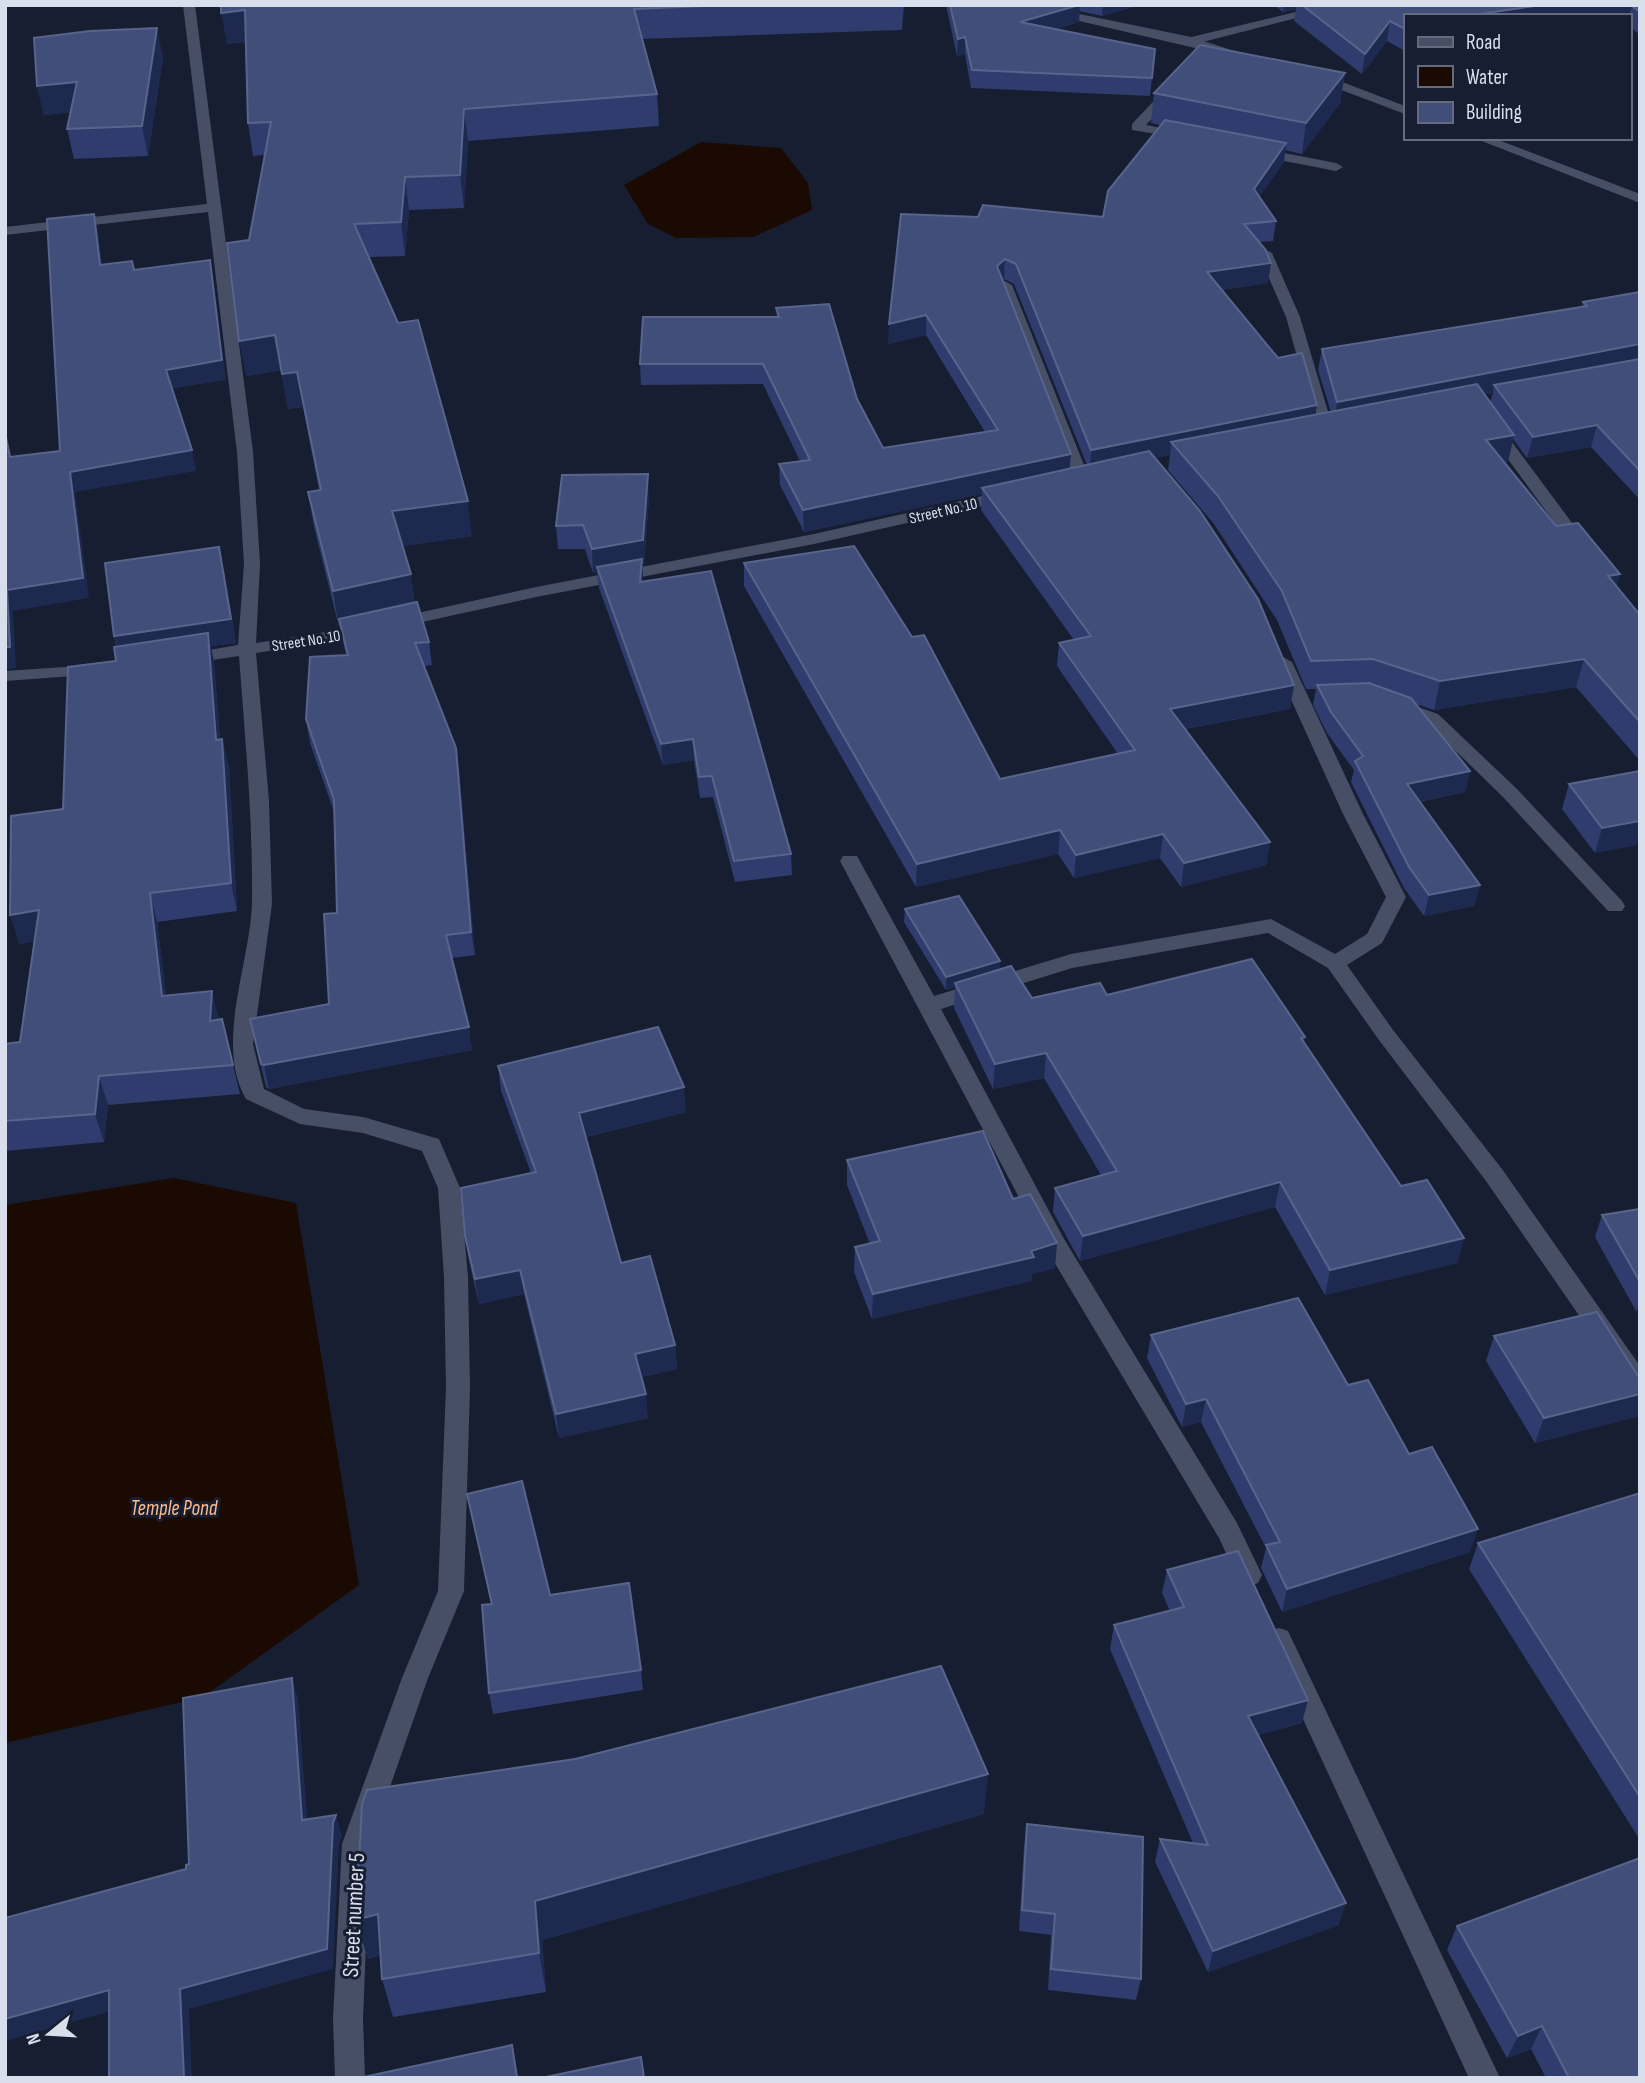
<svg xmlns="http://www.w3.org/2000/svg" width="1645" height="2083" font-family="'Sofia Sans Condensed',sans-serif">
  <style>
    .water { fill: #1b0a01 }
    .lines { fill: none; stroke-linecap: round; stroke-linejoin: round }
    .minor { fill: #474f67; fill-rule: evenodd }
    .tertiary { fill: #474f67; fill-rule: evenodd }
    .wall { fill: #2f3c6d; fill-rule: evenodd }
    .shaded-wall { fill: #1e294f }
    .building { fill: #414e7a; stroke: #59648c; stroke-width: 2 }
    .labels { text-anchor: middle; stroke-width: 6; stroke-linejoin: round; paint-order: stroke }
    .far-street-label { font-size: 16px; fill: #d9deec; stroke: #171e31 }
    .water-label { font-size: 21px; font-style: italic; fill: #fdbc8d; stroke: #171e31 }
    .near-street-label { font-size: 23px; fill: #d9deec; stroke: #171e31 }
  </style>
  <rect width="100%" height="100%" fill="#171e31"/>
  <g class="water">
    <path d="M701,142l80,6 27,35 4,27 -59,27 -77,1 -28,-14 -24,-39z"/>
    <path d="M174,1178l122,25 63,382 -156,112 -198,46v-538z"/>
  </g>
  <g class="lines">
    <g class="minor">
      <path d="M183,5h12l58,447 7,112 -4,79 89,-14 191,-42 278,-53 195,-44 8,5 -8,5 -195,44 -278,53 -191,42 -89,14 13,148 3,103 -19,140 11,45 40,20 59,8 76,22 21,49 8,89 2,111 -6,203 -36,87 -58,166 -7,175 2,59h-30l-2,-59 9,-175 60,-166 36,-87 8,-203 -2,-111 -6,-89 -16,-37 -59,-18 -63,-9 -54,-25c-32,-56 5,-137 6,-198 1,-82 -7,-164 -13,-245l-53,8 -9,-5 9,-5 52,-9 6,-81 -7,-112 -29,-240 -203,23v-8l202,-23z"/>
      <path d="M1325,5h22l-156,40 -6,-4 2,-3z"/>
      <path d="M1172,86l6,4 -32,35 41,8v6l-55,-9v-6l35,-37z"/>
      <path d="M1258,148l78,15 7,4 -7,4 -83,-16 -2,-3z"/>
      <path d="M1265,249l7,4 28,64 34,115 -2,3h-12l-2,-3 -32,-115 -28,-64z"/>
      <path d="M1005,281l7,4 78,195 -2,3h-12l-2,-3 -76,-195z"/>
      <path d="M1494,424l6,2 87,117 2,4 -2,4h-12l-89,-122z"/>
      <path d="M1283,657l9,5 71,152 43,83 -24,46 -35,22 46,65 109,139 138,197v29l-8,-3 -146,-211 -107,-141 -51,-72 -60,-35 -196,35 -131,41 123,230 173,284 25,52 -4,8 -9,3 -9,-3 -21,-45 -172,-288 -207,-389 3,-5h14l77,140 137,-42 200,-35 64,35 32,-20 19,-37 -43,-83 -69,-152z"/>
      <path d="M95,665l9,5 -3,4 -96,7v-10z"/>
      <path d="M1401,701l37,13 79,75 105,112 3,5 -3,5h-14l-105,-114 -77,-75 -31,-11 -3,-4z"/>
      <path d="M1279,1628l9,3 212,447h-31l-203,-439 4,-8z"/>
    </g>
    <g class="tertiary">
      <path d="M1011,5h25l155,32 53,17 -6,4z"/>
      <path d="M1316,72l89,34v8l-93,-35v-6z"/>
      <path d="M1474,138h19l147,56v9z"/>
    </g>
  </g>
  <g class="wall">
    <path d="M221,5h683l-2,25 -260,9 15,55 2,32 -191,15 -4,67 -55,2 -4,46 -36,1 103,279 -69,10 12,57 14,39 3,23 -8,1 35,105 16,184 -23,3 20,92 -203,39 -3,-2 -16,-68 79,-15 8,-91 -3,-101 -24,-69 -4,-24 40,-64 -6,-28h-1l-25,-100 -6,-35 11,-2 -16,-83 -15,2 -7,-39 -35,6 3,-136 16,-85 -12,1 -5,-33 -3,-81 -18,2z"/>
    <path d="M946,5h194l-38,11 -23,-5v11l-23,7 99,20 -5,47 -179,-8 -6,-34 -8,2z"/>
    <path d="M1274,5h366v30l-11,-9 1,-14 -225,4v35l-18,-10 -25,33 -68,-53 2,-12 -13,3z"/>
    <path d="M163,57l-15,99 -74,3 -7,-30 4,-17 -27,3 -7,-29z"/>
    <path d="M1345,73l-5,30 -38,51 -17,-4 -1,12 -25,35 17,24 -3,20 -14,1 9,41 -47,7 95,125 15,-3 -13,-42 4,-21 260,-42 1,-5 57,-10v208l-49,-53 -64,11 -14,-19 -5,23 -4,1 52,63 61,61 23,28v146l-64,-74 -142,23 -18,-6 54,67 -5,21 -46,10 61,83 -6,21 -50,10 -20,-28 -53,-106 3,-12 -27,-37 -14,-28 3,-16h-10l-29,-69 -63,-96 -46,-54 2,-15 -15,3 139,227 -4,24 -105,20 85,113 -4,23 -85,22 -21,-29 -86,20 -16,-24 -142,33 -172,-301v-23l256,216 118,-25 -61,-88 2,-23 15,-3 -93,-130 1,-16 -178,38 -24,-47 -1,-21 21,-3 -37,-77 -122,1 -1,-21 137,-47 -1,-9 81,91 26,49 102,-16 -59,-97 -38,9 90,-127h125l57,-92 -9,-2 3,-30zM1004,279l10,5 73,181 -17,4 -68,-189zM1493,393l-3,10 -6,-9z"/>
    <path d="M649,497l-5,67h-2l1,18 148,272 1,21 -57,7 -22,-85 -13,1 -6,-38 -31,5 -64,-177 -2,-15h-4l-8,-24h-27l-2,-23z"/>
    <path d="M224,571l12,72 -25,3 3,16 6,77h2l7,28 8,144 -80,11 9,73 53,24h3l18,75 -132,11 -4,37 -99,9v-107l15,-2 15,-101 -16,3 44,-135 53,-148v-14l-2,-11z"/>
    <path d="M1640,771l-45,82 -33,-44 7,-25z"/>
    <path d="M905,909l95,52 -1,8 33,29 75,-3 198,42 -1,5 97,144 63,52 -7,25 -132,32 -50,-88 -195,54 -27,-49 2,-24 46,-13 -57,-97 -51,11 -39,-81 1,-21 -9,3 -42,-68z"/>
    <path d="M498,1066l188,46 -100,25 35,126 54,82 2,24 -36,8 7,41 -89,20 -35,-144 -45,10 -10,-43 -4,-25 66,-63 -30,-82z"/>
    <path d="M847,1160l166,39 42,69 -23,6 -1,7 -159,38 -18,-47 1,-25 15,-3 -23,-59z"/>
    <path d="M1640,1209v102h-4l-41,-74 7,-22z"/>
    <path d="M1151,1335l197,50 61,69 61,98 -188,60 -21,-44 5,-20 -65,-126 -19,5 -35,-69z"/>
    <path d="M1494,1336l145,80 -104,27 -49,-82z"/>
    <path d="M1640,1493v347l-171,-271 9,-26z"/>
    <path d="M467,1494l83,101 91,75 2,20 -150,24 -4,-21 2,-89z"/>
    <path d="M1167,1570l135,153 -44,12 81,190 -131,47 -53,-110 5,-23 33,4 -83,-194 4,-24 56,-14 -8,-18z"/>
    <path d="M984,1814l-442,126 4,52 -153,25 -11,-38 -2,-24 -12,4 -12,-39z"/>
    <path d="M1027,1824l114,155 -5,21 -88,-10 3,-55 -32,-4 5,-85z"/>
    <path d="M1457,1926l183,152h-94l-15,-29 -24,9 -60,-108z"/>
  </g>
  <g class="shaded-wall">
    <path d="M1080,5l-1,17 -60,17 1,-17z"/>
    <path d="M1103,5h37l-38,11z"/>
    <path d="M1284,5h12v4l-13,3z"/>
    <path d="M1542,5h98l-8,1 -2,6 -27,4h-130v-1z"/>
    <path d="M245,10l5,31 -23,3 -6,-31z"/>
    <path d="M1390,21l-3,20 -25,33 3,-20z"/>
    <path d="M157,28l6,29 -15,99 -6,-30z"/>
    <path d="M965,37v17l-8,2 1,-17z"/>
    <path d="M1345,73l-5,30 -38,51 4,-31z"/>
    <path d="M77,82l6,29 -39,4 -7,-29z"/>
    <path d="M464,109l4,32 -4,67 -4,-33z"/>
    <path d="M1286,143l-2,19 -33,47 3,-20z"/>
    <path d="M405,177l4,33 -4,46 -4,-34z"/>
    <path d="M94,214l4,19 7,52 -5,-20z"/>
    <path d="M1005,259l-1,20 -8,7 1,-20z"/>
    <path d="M210,260l3,19 13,101 -56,9 -4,-19z"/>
    <path d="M1271,263l-3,20 -63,9 2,-20z"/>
    <path d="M926,315v20l-38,9 1,-20z"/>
    <path d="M275,335l6,35 -35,6 -7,-35z"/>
    <path d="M1640,344v20l-146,21 -1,8 -159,30 3,-21z"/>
    <path d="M297,372l6,35 -15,2 -6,-35z"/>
    <path d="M1317,405l-3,21 -143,16 -1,13 -80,16 1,-21z"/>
    <path d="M5,425l10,52 -5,-20 -5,-24z"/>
    <path d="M1597,425l-6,22 -64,11 6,-21z"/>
    <path d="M1514,435l-6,27 -28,5 6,-27z"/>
    <path d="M192,450l4,21 -121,21 14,106 -76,13 3,57 -11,1 2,-79 63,-118z"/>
    <path d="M1071,454l-2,21 -87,13v6l-178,38 -1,-22z"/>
    <path d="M648,474l1,23 -5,67h-2l1,15 -1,24 -45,-36v6h-4l-1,-24z"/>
    <path d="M468,501l4,35 -75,11 -5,-36z"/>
    <path d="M219,547l17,96 -25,3 3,16 8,106 -102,-108 -6,-24z"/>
    <path d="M411,574l5,37 -77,8 1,8h-1l-6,-36z"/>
    <path d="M1620,574l-7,28 -5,-26z"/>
    <path d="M1584,659l-8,28 -142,23 6,-29z"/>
    <path d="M1294,685l-4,24 -123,23 3,-23z"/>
    <path d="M222,739l7,28 8,144 -6,-28z"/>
    <path d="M693,739l1,21 -31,5 -2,-21z"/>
    <path d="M456,748l3,23 16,184 -4,-23z"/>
    <path d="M1470,771l-5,21 -63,13 5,-21z"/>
    <path d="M1640,821v24l-45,8 7,-25z"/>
    <path d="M1060,830l-2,24 -142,33 1,-23z"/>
    <path d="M1163,834l-3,24 -86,20 2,-23z"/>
    <path d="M1270,842l-4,23 -85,22 3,-24z"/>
    <path d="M1480,885l-6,21 -50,10 5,-21z"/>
    <path d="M150,893l7,29 13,103 -8,-29z"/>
    <path d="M39,910l9,29 -29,5 -9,-29z"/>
    <path d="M1000,961l-1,12 -44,10v4l-9,3v-13z"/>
    <path d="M212,991l7,29 -9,1z"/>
    <path d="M469,1027l3,23 -203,39 -5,-24z"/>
    <path d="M1046,1053l-2,25 -51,11 2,-25z"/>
    <path d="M99,1076l9,29 -4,37 -9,-28z"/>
    <path d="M684,1087l2,25 -105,26 -2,-25z"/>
    <path d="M1280,1182l-5,25 -195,54 3,-25z"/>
    <path d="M1464,1238l-7,25 -132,32 5,-25z"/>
    <path d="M1057,1243l-2,25 -23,6 -1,7 -159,38 1,-25z"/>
    <path d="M520,1270l4,24 -45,10 -4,-25z"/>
    <path d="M1640,1302v9h-4z"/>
    <path d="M675,1345l2,24 -40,9 -2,-24z"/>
    <path d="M646,1394l2,24 -89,20 -3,-24z"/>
    <path d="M1640,1394l-1,22 -104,27 9,-25z"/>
    <path d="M1206,1399l-5,23 -19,5 4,-23z"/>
    <path d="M1478,1529l-8,23 -188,60 5,-23z"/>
    <path d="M292,1678l6,21 11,142 -7,-21z"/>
    <path d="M1308,1700l-6,23 -59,16 5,-23z"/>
    <path d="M988,1774l-4,40 -442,126 4,52 -7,-39 -4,-52z"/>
    <path d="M336,1815l6,21 -3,8 -6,125 -144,40 3,69h-8l-4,-89 153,-166z"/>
    <path d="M1346,1903l-7,22 -131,47 5,-21z"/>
    <path d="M378,1914l11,39 -21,6 -12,-39z"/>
    <path d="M109,1990l9,19 -113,32v-22z"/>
    <path d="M1542,2026l-11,23 -24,9 11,-22z"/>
    <path d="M512,2045l7,33h-2z"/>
  </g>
  <g class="building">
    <path d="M221,5h506l-93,4 23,85 -193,15 -4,66 -55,2 -4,45 -47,2 44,99 20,-3 50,181 -76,10 19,63 -78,17 -25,-99 13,-2 -24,-118 -15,2 -7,-39 -36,6 -12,-98 22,-3 22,-118 -23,1 -3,-113 -24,3z"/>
    <path d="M950,5h129l-59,17 135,27 -3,29 -180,-8 -7,-33 -7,2z"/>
    <path d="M1302,5h240l-69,10 2,1h-70v13l-15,-8 -25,33z"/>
    <path d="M1640,5v7l-8,-6 2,-1z"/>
    <path d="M157,28l-15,98 -75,3 10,-47 -40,4 -3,-48 56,-7z"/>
    <path d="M1200,45l145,28 -39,50 -152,-30z"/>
    <path d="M1165,120l121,23 -32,46 22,32 -32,3 21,25 6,14 -64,9 71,86 24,-5 15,52 -226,45 -75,-186 -11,-5 -8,7 74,188 -268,56 -24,-46 31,-4 -47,-96h-123l3,-47h136l-3,-9 53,-4 28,95 26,49 115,-18 -72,-115 -37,9 12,-110 77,3 5,-12 120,12 5,-26z"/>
    <path d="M94,214l6,51 32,-4 2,9 76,-10 12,100 -56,10 26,80 -122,22 13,106 -76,12 3,57h-5v-214l5,24 50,-6 -13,-232z"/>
    <path d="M1640,292v52l-303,58 -15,-53 265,-43 -4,-4z"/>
    <path d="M1640,359v112l-43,-46 -64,12 -39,-52z"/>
    <path d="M1477,384l37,51 -28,5 70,86 22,-3 42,51 -12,2 32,39v107l-56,-63 -144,22 -67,-22 -62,2 -29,-70 -64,-95 -47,-54z"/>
    <path d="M1149,451l51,60 58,88 36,86 -124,24 100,133 -86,21 -21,-29 -87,21 -16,-25 -143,34 -173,-301 110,-17 58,91 12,-2 76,144 135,-29 -76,-107 32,-7 -109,-148z"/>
    <path d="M648,474l-5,66 -51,9 -9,-24 -27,1 6,-51z"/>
    <path d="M219,547l12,72 -117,17 -9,-73z"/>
    <path d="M642,559l-2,23 71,-11 80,283 -57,7 -22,-85 -13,1 -6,-38 -32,5 -64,-177z"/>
    <path d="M417,602l12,40 -14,1 41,105 15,184 -25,3 23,92 -205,38 -3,-1 -11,-45 79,-15 -5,-90 13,-1 -3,-113 -28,-81 4,-62 38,-2 -9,-36z"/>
    <path d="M208,633l8,107 6,-1 9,144 -81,10 12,103 50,-5 -2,30 12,-2 11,46 -134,11 -4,38 -90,7v-77l15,-2 19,-132 -29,5 1,-99 52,-7 5,-142 48,-6 -2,-14z"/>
    <path d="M1369,683l42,15 59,73 -63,13 73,101 -51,10 -20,-28 -54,-106 8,-5 -32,-44 -14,-27z"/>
    <path d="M1640,771v50l-38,7 -33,-44z"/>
    <path d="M959,896l41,65 -54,16 -41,-68z"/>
    <path d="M1252,959l53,78 -4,1 100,148 26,-6 37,58 -134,32 -50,-88 -197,54 -28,-48 62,-17 -71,-118 -51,11 -40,-81 56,-17 21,32 68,-15 7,12z"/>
    <path d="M658,1027l26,60 -105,26 42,150 29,-7 25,89 -40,9 11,40 -90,20 -36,-144 -45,9 -10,-43 -4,-48 75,-16 -38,-106z"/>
    <path d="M983,1131l30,68 17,-5 27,49 -26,8 3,6 -161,37 -18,-47 25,-6 -33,-81z"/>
    <path d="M1640,1209v73l-38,-67z"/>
    <path d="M1298,1298l50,87 20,-5 41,74 23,-7 46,82 -191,60 -21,-44 14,-3 -74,-143 -20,5 -35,-69z"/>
    <path d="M1597,1312l43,67v15l-96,24 -50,-82z"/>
    <path d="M522,1481l28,114 79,-12 12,87 -152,23 -7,-88 10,-1 -25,-110z"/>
    <path d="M1640,1493v304l-162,-254z"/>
    <path d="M1238,1551l70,149 -60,16 98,187 -133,48 -53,-112 48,6 -94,-220 70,-18 -17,-37z"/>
    <path d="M941,1666l47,108 -453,127 4,52 -157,26 -4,-65 -22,6 6,-116 5,-14 208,-31z"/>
    <path d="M292,1678l10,142 34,-5 -3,8 -6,126 -147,40 4,89h-75v-88l-104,29v-101l181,-49v-4l3,-1 -6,-166z"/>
    <path d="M1027,1824l116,13 -2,142 -90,-10 4,-55 -33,-4z"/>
    <path d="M1640,1858v220h-71l-27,-52 -24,10 -61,-110z"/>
    <path d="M512,2045l5,33h-158z"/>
    <path d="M641,2057l3,21h-103z"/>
  </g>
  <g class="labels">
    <g class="far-street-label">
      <text transform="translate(943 510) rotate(-13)" y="6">Street No. 10</text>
      <text transform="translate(306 640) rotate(-9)" y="6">Street No. 10</text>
    </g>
    <g class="water-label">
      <text x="174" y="1515">Temple Pond</text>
    </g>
    <g class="near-street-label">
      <text transform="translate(353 1915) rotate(-87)" y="8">Street number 5</text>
    </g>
  </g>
  <rect width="1645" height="2083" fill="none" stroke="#d9deec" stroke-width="14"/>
  <rect x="1404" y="14" width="228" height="126" fill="#171e31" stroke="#656b7c" stroke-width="2"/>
  <rect x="1418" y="37" width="35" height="10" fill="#474f67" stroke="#656b7c" stroke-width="2"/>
  <text x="1466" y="49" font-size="21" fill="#d9deec">Road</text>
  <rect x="1418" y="66" width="35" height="21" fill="#1b0a01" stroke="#656b7c" stroke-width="2"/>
  <text x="1466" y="84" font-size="21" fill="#d9deec">Water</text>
  <rect x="1418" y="102" width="35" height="21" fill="#414e7a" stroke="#656b7c" stroke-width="2"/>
  <text x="1466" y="119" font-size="21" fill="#d9deec">Building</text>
  <g transform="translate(49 2034) rotate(252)" stroke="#171e31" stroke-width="5" paint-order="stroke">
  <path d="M0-5L12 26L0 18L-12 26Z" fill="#d9deec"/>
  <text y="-10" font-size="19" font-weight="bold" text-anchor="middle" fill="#d9deec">N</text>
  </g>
</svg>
